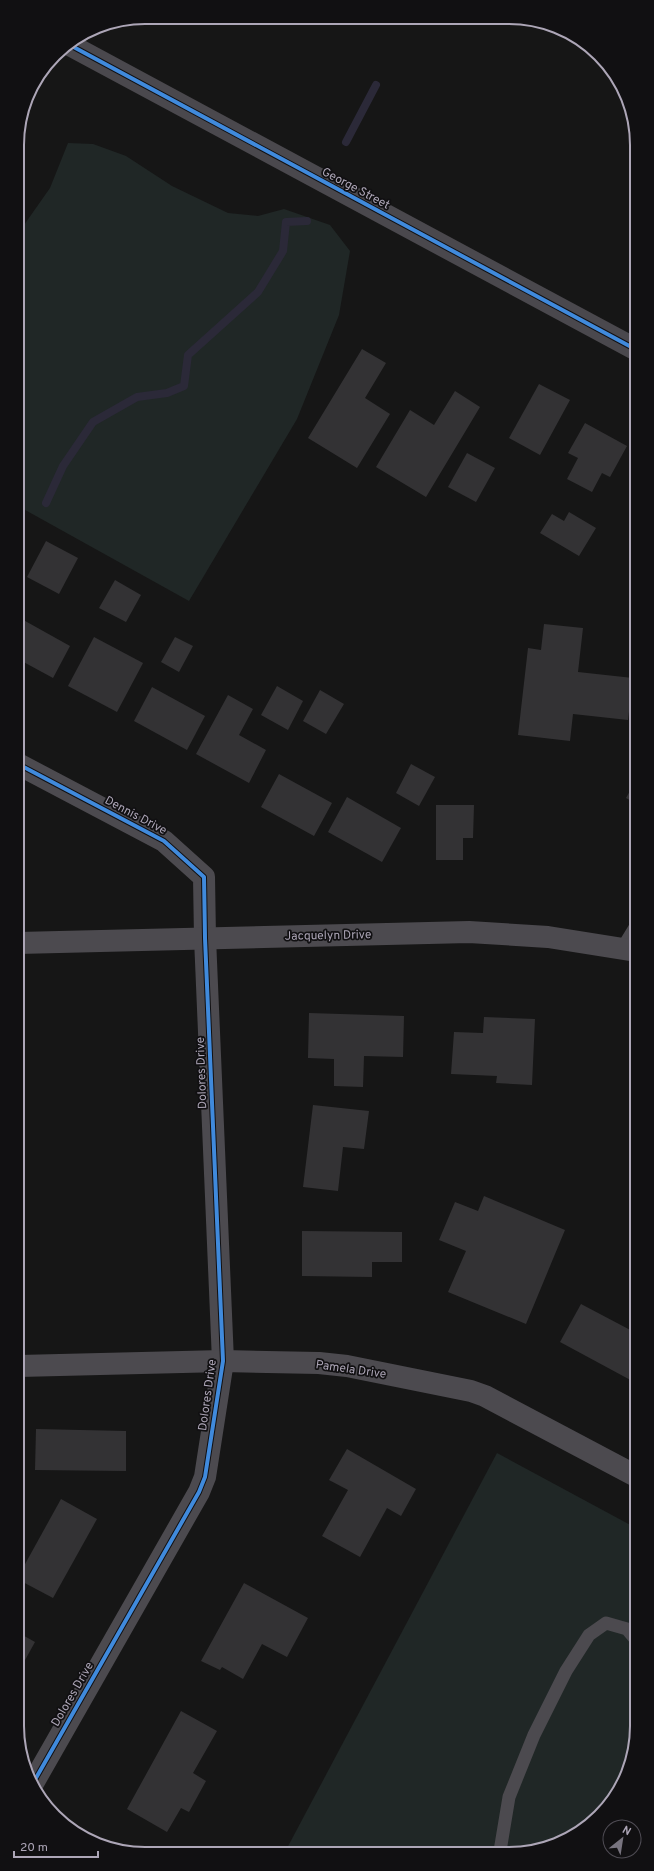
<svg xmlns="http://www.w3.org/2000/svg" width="654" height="1871" font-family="Overpass,sans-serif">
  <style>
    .green { fill: #202726 }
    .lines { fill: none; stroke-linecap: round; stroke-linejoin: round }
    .stream { stroke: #2b2938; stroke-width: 8 }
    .building { fill: #333234 }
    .lane { stroke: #4c4a4f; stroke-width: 13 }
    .street { stroke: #4c4a4f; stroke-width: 22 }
    .secondary { stroke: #4a484d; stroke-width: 22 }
    .cycleway-casing { stroke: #111012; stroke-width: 6 }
    .cycleway { stroke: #408adc; stroke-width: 4 }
    .labels { text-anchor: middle; stroke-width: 3.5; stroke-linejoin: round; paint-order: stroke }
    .street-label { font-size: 12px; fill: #ada6b7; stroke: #111012 }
    .rim { fill: none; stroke: #ada6b7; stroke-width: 2 }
  </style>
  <rect width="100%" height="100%" fill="#161616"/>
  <g class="green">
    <path d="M68,143l25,1 33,12 46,30 56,27 30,3 26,-7 46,16 20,26 -11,64 -42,104 -108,182 -171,-95 -1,-271 33,-47z"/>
    <path d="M497,1453l139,75 1,206 -10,41 -22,35 -32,27 -39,14 -249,1z"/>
  </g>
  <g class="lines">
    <g class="stream">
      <path d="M346,142l30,-57"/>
      <path d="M46,503l17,-37 30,-44 44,-25 30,-4 17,-7 4,-31 70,-63 25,-41 3,-29 21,-1"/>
    </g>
  </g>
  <g class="building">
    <path d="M362,349l24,14 -21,35 25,16 -33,54 -49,-30z"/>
    <path d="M539,384l31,16 -30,55 -31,-17z"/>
    <path d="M455,391l25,16 -54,90 -50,-30 34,-57 24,15z"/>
    <path d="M585,423l42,23 -17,31 -8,-4 -10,19 -25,-13 11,-21 -10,-5z"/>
    <path d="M467,453l28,15 -19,34 -28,-15z"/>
    <path d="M569,512l27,16 -17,28 -39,-23 12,-19 12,7z"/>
    <path d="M46,541l32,17 -19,36 -32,-17z"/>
    <path d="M115,580l26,15 -15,27 -27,-14z"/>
    <path d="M18,617l52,29 -17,32 -35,-19z"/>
    <path d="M544,624l39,4 -5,44 55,6 -5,42 -55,-6 -3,27 -52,-6 10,-87 13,2z"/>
    <path d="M94,637l49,26 -26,49 -49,-26z"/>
    <path d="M175,637l18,9 -14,26 -18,-10z"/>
    <path d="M277,686l26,15 -15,29 -27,-15z"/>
    <path d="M152,687l53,29 -18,34 -53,-29z"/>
    <path d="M320,690l24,14 -18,30 -23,-13z"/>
    <path d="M228,695l25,14 -14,26 27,15 -17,33 -53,-29z"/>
    <path d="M411,764l24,13 -16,29 -23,-13z"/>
    <path d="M279,774l53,29 -18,33 -53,-29z"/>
    <path d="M635,782v21l-9,-5z"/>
    <path d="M347,797l54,31 -19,34 -54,-30z"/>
    <path d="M436,805h38l-1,33h-10v22h-27z"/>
    <path d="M309,1013l95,3 -1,41 -39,-1 -1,31 -29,-1v-27l-26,-1z"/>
    <path d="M484,1017l51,2 -3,66 -36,-2 1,-7 -46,-2 3,-42 29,1z"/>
    <path d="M313,1105l56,6 -5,38 -21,-2 -5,44 -35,-4z"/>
    <path d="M484,1196l81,34 -39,94 -78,-32 18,-41 -27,-11 16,-38 23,9z"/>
    <path d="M302,1231l100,1v30h-30v15l-70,-1z"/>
    <path d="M581,1304l55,29v50l-76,-41z"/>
    <path d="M36,1429l90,2v40l-91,-1z"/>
    <path d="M347,1449l69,40 -15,27 -14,-8 -27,49 -38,-21 26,-46 -19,-10z"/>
    <path d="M61,1499l36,20 -44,79 -34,-18v-5z"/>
    <path d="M244,1583l64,35 -21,39 -25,-13 -19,35 -21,-12 -2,3 -19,-9z"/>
    <path d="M19,1633l16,9 -16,29z"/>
    <path d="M181,1711l36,20 -24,42 13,8 -17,31 -8,-4 -14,24 -40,-23z"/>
  </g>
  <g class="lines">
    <g class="lane">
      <path d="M622,949l14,-23"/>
      <path d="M500,1851l9,-54 25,-62 32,-64 23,-36 17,-12 21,6 10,12"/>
    </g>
    <g class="street">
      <path d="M18,764l146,77 40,36 1,61 18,423 -18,116 -6,15 -167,293"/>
      <path d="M18,943l451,-11 79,5 88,14"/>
      <path d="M19,1366l204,-5 96,2 28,3 124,25 14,5 151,80"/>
    </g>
    <path class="secondary" d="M68,44l567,305"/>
    <defs>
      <g id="cycleway">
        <path d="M68,44l567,305"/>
        <path d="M18,764l146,77 40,36 1,61 18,423 -18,116 -6,15 -167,293"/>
      </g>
    </defs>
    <use href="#cycleway" class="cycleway-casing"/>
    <use href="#cycleway" class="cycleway"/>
  </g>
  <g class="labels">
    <g class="street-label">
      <text transform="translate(356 188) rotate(28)" y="4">George Street</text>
      <text transform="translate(136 815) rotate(28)" y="4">Dennis Drive</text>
      <text transform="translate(328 935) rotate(-1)" y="4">Jacquelyn Drive</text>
      <text transform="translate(201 1073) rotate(-92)" y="4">Dolores Drive</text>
      <text transform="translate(351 1369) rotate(8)" y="4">Pamela Drive</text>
      <text transform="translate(207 1395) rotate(-82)" y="4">Dolores Drive</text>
      <text transform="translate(72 1694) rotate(-60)" y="4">Dolores Drive</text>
    </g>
  </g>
  <path d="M0 0H654V1871H0ZM145 24H509A121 121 0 0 1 630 145V1726A121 121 0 0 1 509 1847H145A121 121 0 0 1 24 1726V145A121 121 0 0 1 145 24Z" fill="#111012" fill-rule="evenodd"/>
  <path class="rim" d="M145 24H509A121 121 0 0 1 630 145V1726A121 121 0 0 1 509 1847H145A121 121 0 0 1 24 1726V145A121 121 0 0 1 145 24Z"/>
  <g transform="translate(622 1839) rotate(30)"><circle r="19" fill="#111012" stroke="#4f4c54"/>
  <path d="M0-3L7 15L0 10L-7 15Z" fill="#78747f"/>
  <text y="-6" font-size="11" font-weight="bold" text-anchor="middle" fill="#ada6b7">N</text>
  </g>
  <path d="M14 1851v6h84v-6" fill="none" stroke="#ada6b7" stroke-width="2"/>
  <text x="20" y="1851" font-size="12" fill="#ada6b7" stroke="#111012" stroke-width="3" paint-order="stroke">20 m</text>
</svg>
